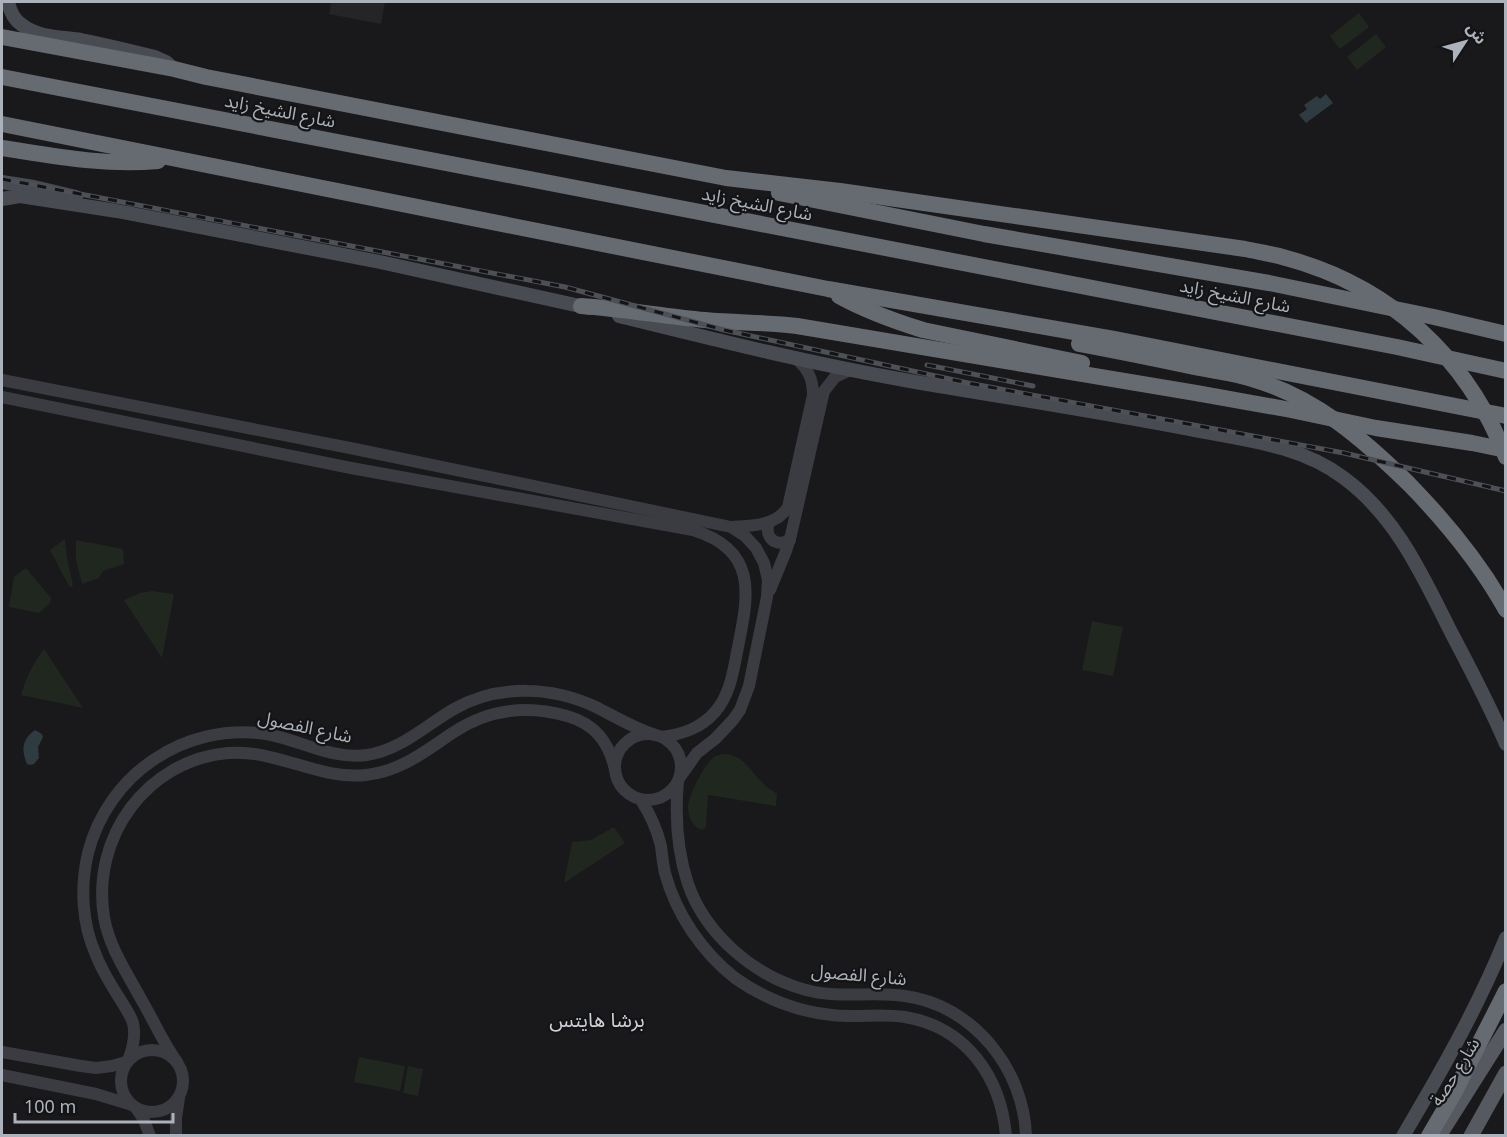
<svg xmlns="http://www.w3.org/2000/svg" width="1507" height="1137" font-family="'Noto Sans','Noto Sans Arabic',sans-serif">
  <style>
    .built { fill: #252528 }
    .green { fill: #1f271f }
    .water { fill: #2e3b40 }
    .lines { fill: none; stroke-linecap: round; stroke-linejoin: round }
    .tertiary { stroke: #3a3c41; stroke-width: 12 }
    .secondary { stroke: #484b51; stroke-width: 14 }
    .primary { stroke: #565960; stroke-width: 15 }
    .motorway { stroke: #666b72; stroke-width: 16 }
    .rail-casing { stroke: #4d5056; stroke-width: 5 }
    .rail { stroke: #141416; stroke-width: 3; stroke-dasharray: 9; stroke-linecap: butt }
    .labels { text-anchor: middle; stroke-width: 4.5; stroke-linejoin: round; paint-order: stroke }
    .street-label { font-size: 18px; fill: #abb2bb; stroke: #141416 }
    .neighbourhood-label { font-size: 20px; fill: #ccd1d7; stroke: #141416 }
  </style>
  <rect width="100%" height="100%" fill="#19191b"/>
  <path class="built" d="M331,2h54l-4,22 -52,-10z"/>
  <g class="green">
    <path d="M1359,13l10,14 -29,22 -10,-13z"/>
    <path d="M1376,34l10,13 -29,23 -10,-13z"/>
    <path d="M65,539l2,19 6,27 -2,2 -2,-1 -19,-36z"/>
    <path d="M76,540l47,9 1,15 -21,7 -4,7 -17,6 -6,-24z"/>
    <path d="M26,568l25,30 -1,5 -11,10 -30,-6 5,-30z"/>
    <path d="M152,591l22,3 -12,64 -38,-58 16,-7z"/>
    <path d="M1092,621l31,6 -10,49 -31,-6z"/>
    <path d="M44,649l39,59 -62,-13c5,-17 12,-32 23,-46z"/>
    <path d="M724,754c20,1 25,16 38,28 4,5 10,8 15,12l-1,12 -68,-11 -2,32 -4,3c-9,-2 -14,-13 -14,-23 0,-11 17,-44 26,-50 3,-2 6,-2 10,-3z"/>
    <path d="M614,827l11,16 -61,40 8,-41 19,-2z"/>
    <path d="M359,1057l46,9 -5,25 -46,-9z"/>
    <path d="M408,1066l15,3 -5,27 -15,-3z"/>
  </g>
  <g class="water">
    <path d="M1326,94l7,9 -27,20 -7,-8 8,-6 -3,-4 13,-9 3,3z"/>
    <path d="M35,730l7,4 1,3 -5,10 1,11 -5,6 -4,1 -3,-1c-6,-14 -5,-25 8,-34z"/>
  </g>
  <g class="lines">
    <g class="tertiary">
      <path d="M2,380l353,69 376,78c19,-1 46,-1 57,-20l25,-112c0,-16 -5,-27 -18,-37"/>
      <path d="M2,397l349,71 342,62c67,21 55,67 44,122 -4,20 -7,43 -22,60 -14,16 -32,22 -53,25"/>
      <path d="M769,522c-5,15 6,26 21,18"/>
      <path d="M770,590l16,-39 5,-16 33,-144 11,-14 15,-7"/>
      <circle cx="648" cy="767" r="33"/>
      <path d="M680,777l17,-24 18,-14 18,-19 7,-10 9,-24 18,-89 1,-17 -4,-17 -8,-15 -11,-12 -14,-9"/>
      <path d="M678,781c-3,34 -1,70 10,103 18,51 66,92 118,106 33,9 66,1 99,6 68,9 119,73 121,140"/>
      <path d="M641,800c9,14 16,29 20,46 1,9 2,18 4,27 11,41 37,79 70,105 28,20 63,34 97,37 25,3 49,-2 73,2 61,10 96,60 101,119"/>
      <circle cx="152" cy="1081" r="31"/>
      <path d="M2,1052l79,14 15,2 16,-2 14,-4"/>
      <path d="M129,1058c4,-11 7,-23 4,-35 -3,-9 -9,-17 -13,-24 -9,-14 -18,-28 -24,-44 -14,-31 -16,-68 -8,-102 20,-79 97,-131 178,-119 35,6 65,26 101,21 34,-5 59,-30 87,-46 44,-25 99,-23 144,-1 19,10 36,20 57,27"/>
      <path d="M177,1062c-15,-21 -23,-41 -36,-63 -14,-26 -32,-52 -37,-82 -13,-80 43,-157 124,-164 48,-4 90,27 138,22 36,-4 59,-24 88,-43 35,-23 74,-27 113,-16 28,8 42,26 48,54"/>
      <path d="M2,1075l94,19 36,11"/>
      <path d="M136,1108l8,12 6,16"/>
      <path d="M176,1136v-18l3,-20"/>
    </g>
    <g class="secondary">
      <path d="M8,2c2,9 6,18 14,23 16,13 40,12 59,15 25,5 50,11 74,17l11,5 7,6"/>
      <path d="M2,182l32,5 42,10"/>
      <path d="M2,199l18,-3 97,15 263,51 209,46"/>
      <path d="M619,316c97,24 193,48 291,65 93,16 186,30 279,48 54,11 110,15 155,49 53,39 79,99 108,156 19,36 38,72 54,110"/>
      <path d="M1403,1136c38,-64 75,-129 103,-198"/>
    </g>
    <g class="primary">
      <path d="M1439,1136l67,-106"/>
      <path d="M1471,1136l35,-63"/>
    </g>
    <g class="motorway">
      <path d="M2,37l172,32 32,8 520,101 114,13 405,58c14,3 28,5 41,9 104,28 181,99 220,199"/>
      <path d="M2,77l1395,270 109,24"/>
      <path d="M2,124l826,165 286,50 392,77"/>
      <path d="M2,148c52,8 103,18 156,13"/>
      <path d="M779,193l205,41 285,49 165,34 72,17"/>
      <path d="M839,296c27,15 55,25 84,34l159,33"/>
      <path d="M581,306c41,3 82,10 124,14 31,3 61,2 92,6l399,67 95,17 85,18 96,15 34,7"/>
      <path d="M1079,344c38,7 77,15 115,23 19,4 40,6 58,12 63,18 111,60 157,105 37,38 71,79 97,126"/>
      <path d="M1429,1136l24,-41 53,-104"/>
    </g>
    <defs>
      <g id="rail">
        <path d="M2,179l563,108 159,43 244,53 376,70 162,38"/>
        <path d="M927,365l106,21"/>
      </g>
    </defs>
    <use href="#rail" class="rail-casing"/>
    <use href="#rail" class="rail"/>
  </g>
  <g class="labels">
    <g class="street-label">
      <text transform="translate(280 111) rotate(11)" y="6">شارع الشيخ زايد</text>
      <text transform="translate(757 204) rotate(11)" y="6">شارع الشيخ زايد</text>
      <text transform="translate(1235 296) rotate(11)" y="6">شارع الشيخ زايد</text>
      <text transform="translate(305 727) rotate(12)" y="6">شارع الفصول</text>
      <text transform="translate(859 975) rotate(5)" y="6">شارع الفصول</text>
      <text transform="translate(1455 1072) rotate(-58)" y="6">شارع حصة</text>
    </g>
    <g class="neighbourhood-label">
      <text x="597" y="1027">برشا هايتس</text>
    </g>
  </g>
  <rect width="1507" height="1137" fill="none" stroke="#abb2bb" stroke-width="6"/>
  <g transform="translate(1465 42) rotate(54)" stroke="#141416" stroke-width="4.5" paint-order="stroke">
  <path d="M0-4.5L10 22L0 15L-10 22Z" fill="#abb2bb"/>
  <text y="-9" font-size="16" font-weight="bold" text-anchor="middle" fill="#abb2bb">ش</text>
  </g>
  <path d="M15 1113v9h158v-9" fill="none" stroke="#abb2bb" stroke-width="3"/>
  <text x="24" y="1113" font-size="18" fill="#abb2bb" stroke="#141416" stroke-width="4.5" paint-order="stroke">100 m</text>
</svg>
